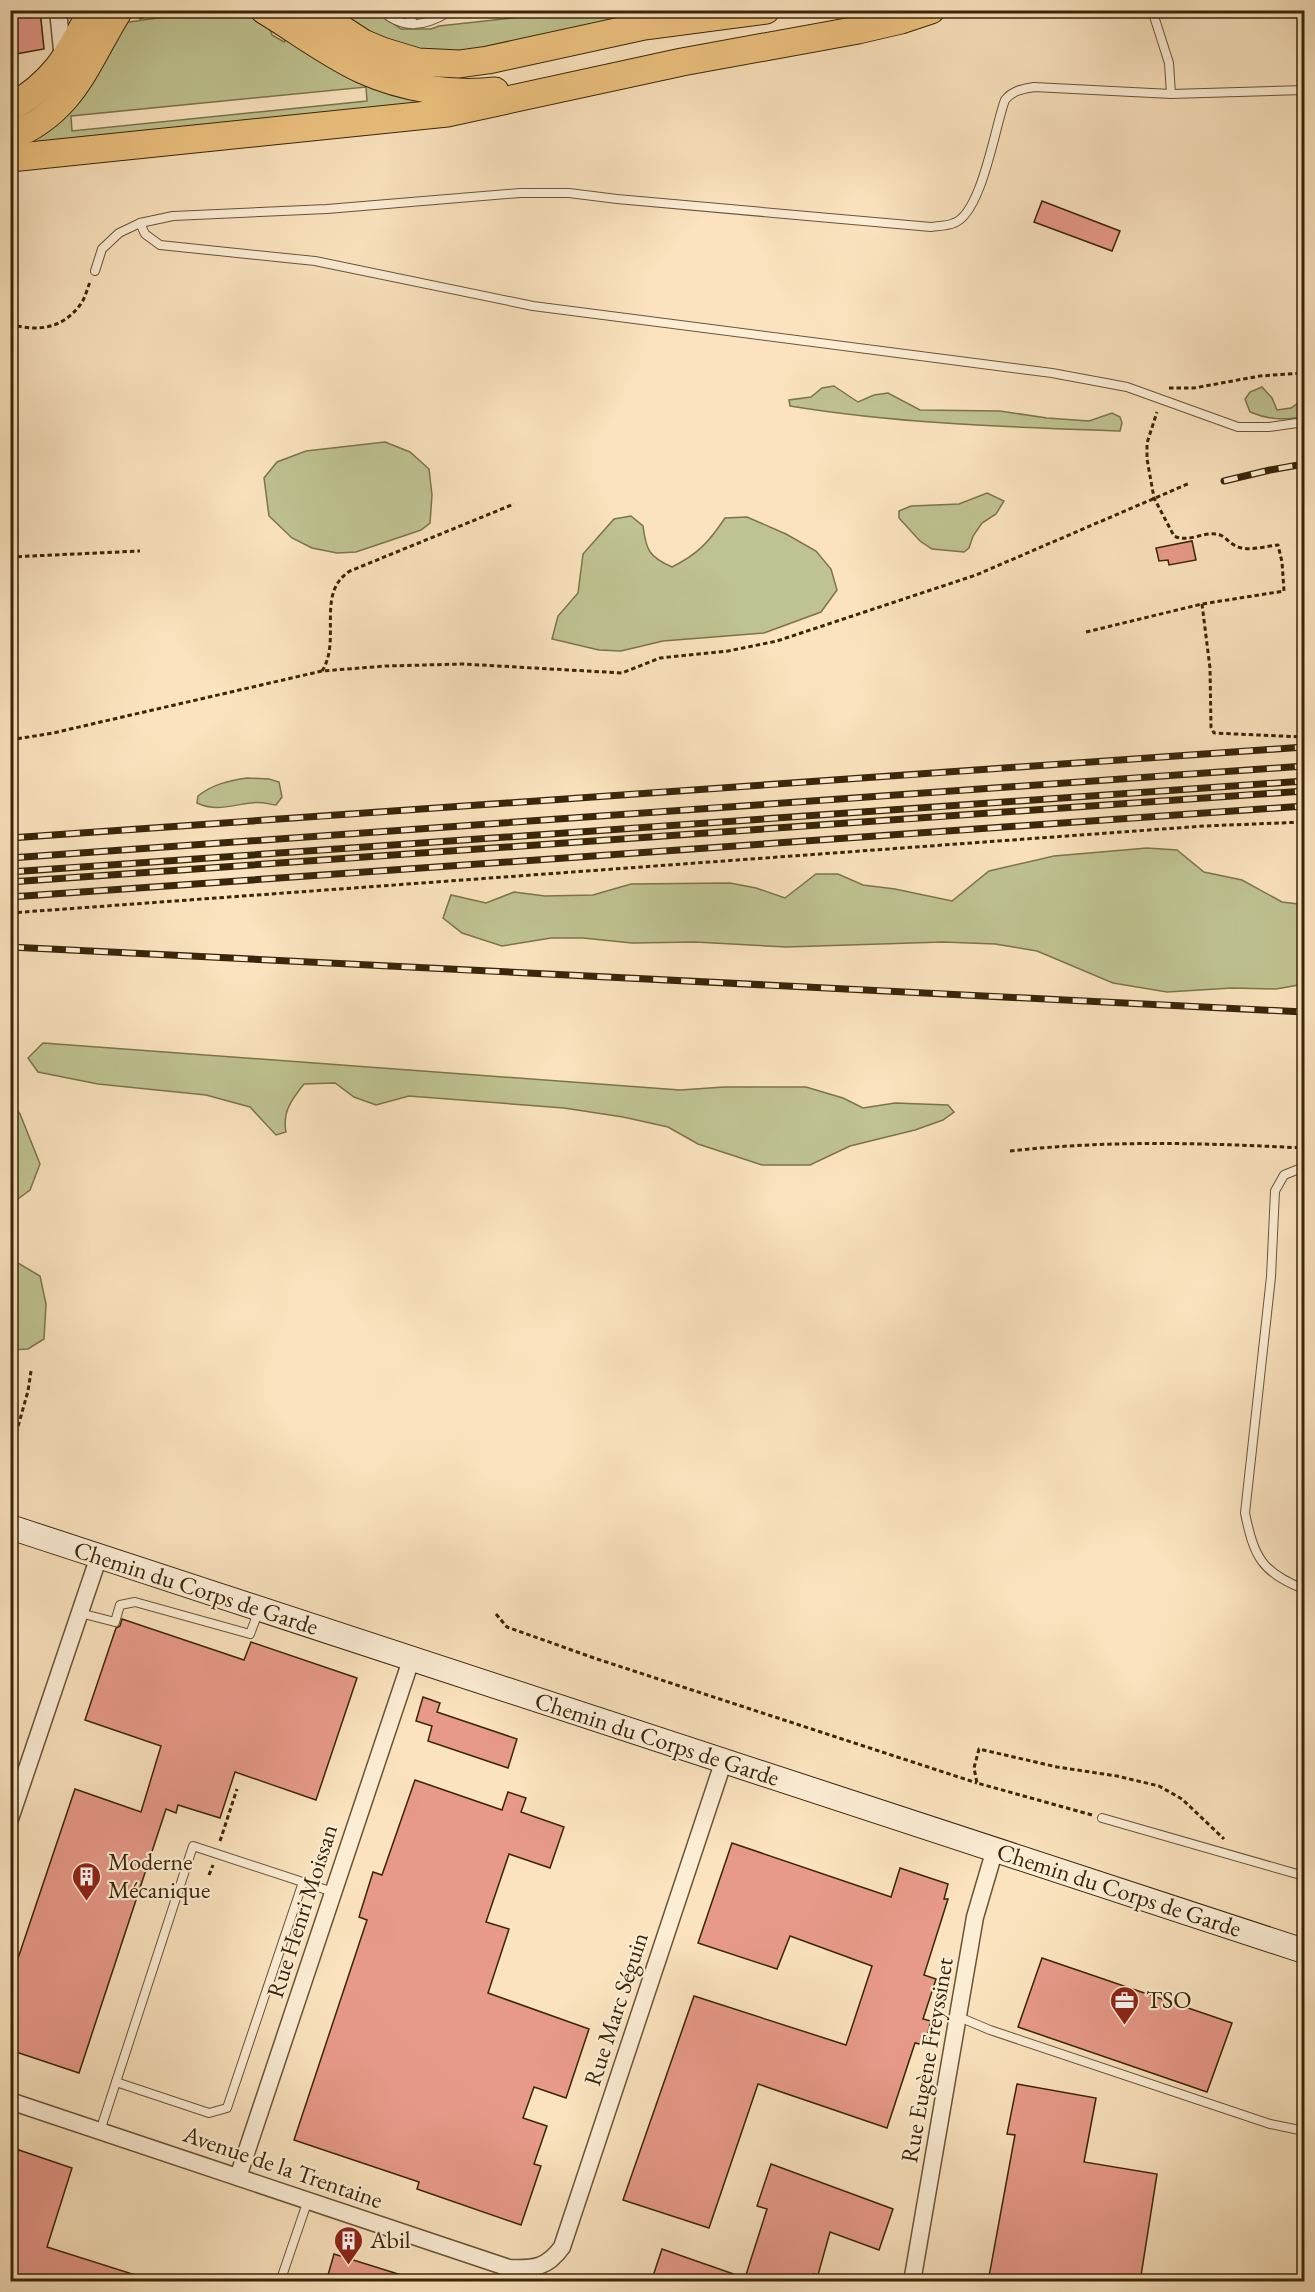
<svg xmlns="http://www.w3.org/2000/svg" width="1315" height="2292" font-family="'EB Garamond',serif">
  <style>
    .green { fill: #bfc391; stroke: #7c744c; stroke-width: 1.5; fill-rule: evenodd }
    .building { fill: #e89a8a; stroke: #392508; stroke-width: 1.5 }
    .lines { fill: none; stroke-linecap: round; stroke-linejoin: round }
    .lane-casing { stroke: #695436; stroke-width: 10 }
    .street-casing { stroke: #695436; stroke-width: 19 }
    .secondary-casing { stroke: #392508; stroke-width: 26 }
    .primary-casing { stroke: #392508; stroke-width: 29 }
    .path { stroke: #392508; stroke-width: 3; stroke-dasharray: 4.5 3; stroke-linecap: butt }
    .lane { stroke: #fcedd5; stroke-width: 8 }
    .street { stroke: #fcedd5; stroke-width: 16 }
    .secondary { stroke: #fcedd5; stroke-width: 24 }
    .primary { stroke: #edc27f; stroke-width: 27 }
    .rail-casing { stroke: #392508; stroke-width: 7 }
    .rail { stroke: #fcedd5; stroke-width: 4.5; stroke-dasharray: 14; stroke-linecap: butt }
    .labels { text-anchor: middle; stroke-width: 4.5; stroke-linejoin: round; paint-order: stroke }
    .street-label { font-size: 24px; fill: #392508; stroke: #fcedd5 }
    .poi-label { font-size: 24px; fill: #392508; stroke: #fcedd5; text-anchor: start }
  </style>
  <rect width="100%" height="100%" fill="#fae3be"/>
  <filter id="stains"><feTurbulence type="fractalNoise" baseFrequency=".00333" numOctaves="4"/><feColorMatrix values="0 0 0 0 .2 0 0 0 0 .09 0 0 0 0 .02 0 0 0 .5 -.17"/></filter>
  <radialGradient id="worn" r=".72"><stop offset=".6" stop-color="#630" stop-opacity="0"/><stop offset="1" stop-color="#630" stop-opacity=".3"/></radialGradient>
  <g class="green">
    <path d="M207,11h35l28,18 2,6 12,7 2,-3 170,60 -445,54 111,-130zM366,87l1,14 -295,30 -1,-15z"/>
    <path d="M323,11h52l26,18h30l8,-3 82,-9 68,-3v-3h133l-232,43 -67,2z"/>
    <path d="M834,386l24,16 16,-7 14,-2 32,17 80,1 47,7 42,3 23,-8 8,4 2,6 -2,8c-111,-4 -220,-7 -330,-25l-1,-6 22,-3 11,-9z"/>
    <path d="M1262,387l10,11 5,12 14,-2 13,-9v18c-20,3 -35,3 -54,-5l-5,-13 5,-7z"/>
    <path d="M385,442l25,10 19,17 3,26 -2,28 -9,7 -65,22 -19,1 -25,-5 -20,-10 -23,-22 -5,-38 13,-16 29,-11z"/>
    <path d="M987,493l17,8 -8,13 -14,9 -9,13 -4,12 -5,4 -32,-3 -12,-8 -21,-23v-7l12,-5 48,-2z"/>
    <path d="M631,516l12,10c3,24 6,31 29,41 26,-13 37,-25 53,-49l22,-1 39,17 30,17 15,18 6,21 -16,22 -57,21 -101,8 -42,10 -22,-1 -47,-11 6,-23 20,-23 5,-39 31,-35z"/>
    <path d="M247,778l22,1 10,3 3,15 -6,8c-8,-1 -17,-4 -25,-2 -19,2 -35,9 -54,0l1,-7c15,-12 30,-15 49,-18z"/>
    <path d="M1304,840v144l-28,5 -44,-1 -65,4 -54,-9 -76,-32 -42,-7 -52,-2 -157,5 -91,-5 -63,1 -49,-5h-32l-49,8 -40,-13 -19,-15 8,-23 35,8 28,-11 31,4 48,-1 38,-11 99,-1 26,5 29,10 31,-24h22l25,11 32,4 57,12 37,-30 65,-15 93,-8 30,2 27,22 38,8 40,22 16,2 5,-9c-3,-18 -8,-38 1,-55z"/>
    <path d="M43,1043l637,47 44,-3h82l37,11 20,10 32,-5 53,2 6,7 -11,8 -28,10 -65,16 -40,19h-48l-64,-21 -30,-17 -45,-10 -59,-9 -155,-12 -33,9 -22,-8 -19,-14 -31,1c-12,15 -22,28 -18,48l-10,3 -26,-28 -44,-12 -108,-11 -60,-12 -10,-14z"/>
    <path d="M11,1103l9,11 20,50 -10,26 -19,14z"/>
    <path d="M11,1259l29,17 6,28 -2,35 -16,10 -17,1z"/>
  </g>
  <g class="building">
    <path d="M10,10h30l4,39 -34,6z"/>
    <path d="M1042,201l78,30 -8,20 -78,-29z"/>
    <path d="M1192,541l4,19 -27,5 -1,-5 -9,1 -3,-13z"/>
    <path d="M122,1619l122,41 7,-18 106,36 -41,122 -81,-28 -15,46 -42,-13 -2,8 -10,-4 -87,264 -69,-23v-68l65,-193 66,23 20,-66 -76,-26 31,-92 4,-2z"/>
    <path d="M423,1697l17,6 -3,9 80,27 -9,29 -80,-27 4,-15 -16,-5z"/>
    <path d="M415,1780l87,30 6,-18 18,6 -5,14 43,15 -14,41 -41,-14 -23,68 23,7 -21,64 101,36 -23,69 -32,-11 -11,31 24,8 -13,38 7,2 -20,59 -104,-36 2,-7 -125,-42 73,-220 -8,-3 14,-45 9,3z"/>
    <path d="M732,1843l159,54 9,-29 48,16 -4,15h4l-24,76 12,4 -13,40 8,2 -7,24 -9,-2 -28,85 -129,-44 -49,144 -86,-28 71,-204 152,49 26,-79 -82,-30 -13,33 -79,-26z"/>
    <path d="M1042,1958l190,65 -25,69 -189,-65z"/>
    <path d="M1017,2084l79,14 -12,64 73,12 -17,108h-152l27,-147 -8,-1z"/>
    <path d="M10,2147l62,21 -25,79 98,31v4h-135z"/>
    <path d="M771,2164l122,45 -14,41 -49,-18 -12,43 -5,-1 -1,8h-161l11,-33 83,29 22,-69 -10,-3z"/>
    <path d="M334,2254l77,24 -1,4h-84z"/>
  </g>
  <g class="lines">
    <defs>
      <g id="lane">
        <path d="M381,10c23,21 44,16 68,2"/>
        <path d="M405,10l9,14"/>
        <path d="M447,10l2,2 20,-2"/>
        <path d="M1152,10l17,53 2,31"/>
        <path d="M935,14l15,-4"/>
        <path d="M140,223l5,11 15,11 155,16 218,45 519,67 75,14 111,40h31l35,-5"/>
        <path d="M95,271l7,-22 17,-16 21,-10 33,-7 154,-7 193,-16h49l48,6 314,28c7,-1 16,-1 23,-4 28,-10 41,-97 51,-123 8,-10 18,-11 29,-13l137,7 133,-4"/>
        <path d="M1304,1167l-20,8 -9,16 -4,86 -26,236c9,44 17,60 59,76"/>
        <path d="M80,1613l35,9 5,-17 15,-3 115,32 9,-24"/>
        <path d="M1102,1818l202,58"/>
        <path d="M959,2017l31,13 280,94 34,7"/>
        <path d="M116,2082l93,31 18,-5 76,-226"/>
        <path d="M100,2131l93,-285 140,46"/>
        <path d="M280,2282l28,-82"/>
      </g>
      <g id="street">
        <path d="M58,10l5,50"/>
        <path d="M10,1819l89,-263"/>
        <path d="M10,2101l499,167c25,1 38,0 53,-21l162,-487"/>
        <path d="M238,2177l173,-517"/>
        <path d="M912,2282l63,-365 20,-68"/>
      </g>
      <path id="secondary" d="M10,1527l1294,424"/>
      <g id="primary">
        <path d="M264,10c33,20 64,44 99,60 40,18 89,26 132,21"/>
        <path d="M312,10l51,33 19,8 36,11 41,2 29,-4 156,-34 122,-16"/>
        <path d="M10,108c46,-27 58,-52 82,-98"/>
        <path d="M10,137c64,-26 76,-74 109,-127"/>
        <path d="M10,158l437,-45 235,-51 176,-32 43,-10 30,-10"/>
      </g>
    </defs>
    <use href="#lane" class="lane-casing"/>
    <use href="#street" class="street-casing"/>
    <use href="#secondary" class="secondary-casing"/>
    <use href="#primary" class="primary-casing"/>
    <g class="path">
      <path d="M139,18l46,-8"/>
      <path d="M10,324c28,8 52,5 70,-19 5,-6 7,-16 10,-23"/>
      <path d="M1169,388h25l66,-12 44,-3"/>
      <path d="M10,557l130,-6"/>
      <path d="M1202,604l8,64 1,59 3,6 90,4"/>
      <path d="M1086,632l116,-28 82,-13 -2,-29 -4,-17c-13,1 -30,7 -42,1 -7,-3 -13,-12 -20,-12 -14,-2 -28,9 -42,2l-20,-38 -7,-39v-16l10,-31"/>
      <path d="M322,671c20,-31 -7,-78 28,-100l164,-67"/>
      <path d="M10,740l43,-7 269,-62 64,-5 77,-2 159,9 38,-15 68,-7 49,-10 199,-66 214,-92"/>
      <path d="M10,913l1194,-87 100,-4"/>
      <path d="M1010,1151c98,-11 196,-8 294,-3"/>
      <path d="M10,1455l18,-64 3,-20"/>
      <path d="M496,1614l11,13 87,31 383,125"/>
      <path d="M1092,1815l-115,-32 -3,-15 5,-19 78,18 60,9 42,10 23,13 42,40"/>
      <path d="M220,1841l17,-52"/>
      <path d="M209,1875l4,-10"/>
    </g>
    <use href="#lane" class="lane"/>
    <use href="#street" class="street"/>
    <use href="#secondary" class="secondary"/>
    <use href="#primary" class="primary"/>
    <defs>
      <g id="rail">
        <path d="M1224,481l46,-11 34,-6"/>
        <path d="M10,838l1294,-91"/>
        <path d="M10,858l1294,-92"/>
        <path d="M10,872l1294,-91"/>
        <path d="M10,882l1294,-91"/>
        <path d="M10,897l1294,-91"/>
        <path d="M10,947l1294,65"/>
      </g>
    </defs>
    <use href="#rail" class="rail-casing"/>
    <use href="#rail" class="rail"/>
  </g>
  <defs>
    <symbol id="building-pin" viewBox="-11 -11 22 30"><path d="M0 17L-7.5 6A9.5 9.5 0 1 1 7.5 6Z" fill="#8f2418" stroke="#fcedd5"/><path d="M-4-6H4V6H1V3H-1V6H-4ZM-2.5-4.3h1.7v1.8h-1.7ZM.8-4.3h1.7v1.8H.8ZM-2.5-1h1.7V.8h-1.7ZM.8-1h1.7V.8H.8Z" fill="#fff"/></symbol>
    <symbol id="office-pin" viewBox="-11 -11 22 30"><path d="M0 17L-7.5 6A9.5 9.5 0 1 1 7.5 6Z" fill="#8f2418" stroke="#fcedd5"/><path d="M-6-3h4V-5.5h4V-3h4V5H-6ZM-1-4.5V-3h2v-1.5ZM-6 0V1H6V0Z" fill="#fff"/></symbol>
  </defs>
  <g fill-rule="evenodd">
    <use href="#building-pin" x="70" y="1860" width="33" height="45"/>
    <use href="#office-pin" x="1108" y="1984" width="33" height="45"/>
    <use href="#building-pin" x="332" y="2224" width="33" height="45"/>
  </g>
  <g class="labels">
    <g class="street-label">
      <text transform="translate(196 1588) rotate(18)" y="8">Chemin du Corps de Garde</text>
      <text transform="translate(657 1739) rotate(18)" y="8">Chemin du Corps de Garde</text>
      <text transform="translate(1119 1890) rotate(18)" y="8">Chemin du Corps de Garde</text>
      <text transform="translate(302 1911) rotate(-72)" y="8">Rue Henri Moissan</text>
      <text transform="translate(616 2009) rotate(-72)" y="8">Rue Marc Séguin</text>
      <text transform="translate(927 2060) rotate(-80)" y="8">Rue Eugène Freyssinet</text>
      <text transform="translate(283 2167) rotate(19)" y="8">Avenue de la Trentaine</text>
    </g>
    <g class="poi-label">
      <text x="108" y="1870">Moderne<tspan x="108" dy="28">Mécanique</tspan></text>
      <text x="1146" y="2008">TSO</text>
      <text x="370" y="2248">Abil</text>
    </g>
  </g>
  <rect width="1315" height="2292" fill="none" stroke="#fae3be" stroke-width="36"/>
  <rect x="12" y="12" width="1291" height="2268" fill="none" stroke="#392508" stroke-width="3"/>
  <rect x="18" y="18" width="1279" height="2256" fill="none" stroke="#392508" stroke-width="1.5"/>
  <rect width="100%" height="100%" filter="url(#stains)"/>
  <rect width="100%" height="100%" fill="url(#worn)"/>
</svg>
